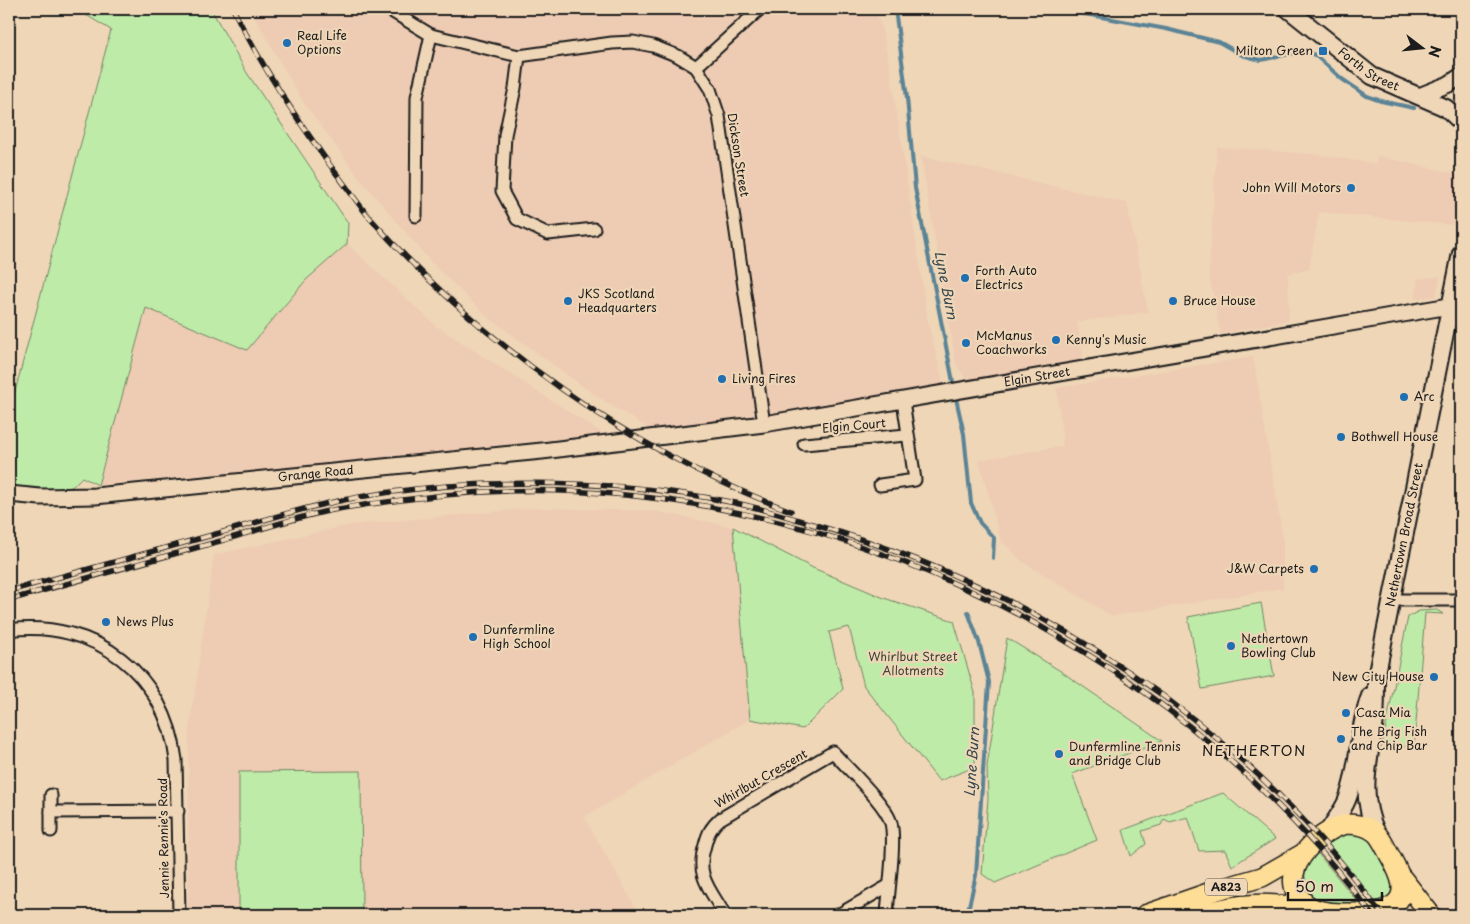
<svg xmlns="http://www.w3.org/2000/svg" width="1470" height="924" font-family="'Playpen Sans',sans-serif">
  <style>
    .built { fill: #eecbb3 }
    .green { fill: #bfeba8; stroke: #6e8462 }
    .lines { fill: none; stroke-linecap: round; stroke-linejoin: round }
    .stream { stroke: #5a8395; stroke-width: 4 }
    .minor-casing { stroke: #1c1c1c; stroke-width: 15 }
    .tertiary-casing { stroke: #1c1c1c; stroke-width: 19 }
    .secondary-casing { stroke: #1c1c1c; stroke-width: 20 }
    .primary-casing { stroke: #1c1c1c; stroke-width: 22 }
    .minor { stroke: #efd6b7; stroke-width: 11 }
    .tertiary { stroke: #efd6b7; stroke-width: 15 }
    .secondary { stroke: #efd6b7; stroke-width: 16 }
    .primary { stroke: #fedd96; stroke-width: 19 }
    .rail-casing { stroke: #1c1c1c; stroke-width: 5.5 }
    .rail { stroke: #efd6b7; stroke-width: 4; stroke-dasharray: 11; stroke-linecap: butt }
    .poi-dot { fill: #1f6fb2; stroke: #efd6b7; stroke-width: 2 }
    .labels { text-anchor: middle; stroke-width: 4.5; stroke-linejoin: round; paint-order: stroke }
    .shield { fill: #efd6b7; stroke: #5b544a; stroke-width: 1 }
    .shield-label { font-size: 11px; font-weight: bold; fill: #1c1c1c }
    .poi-label { font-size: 12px; fill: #1c1c1c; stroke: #efd6b7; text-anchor: start }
    .street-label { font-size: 12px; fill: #1c1c1c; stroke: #efd6b7 }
    .park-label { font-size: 12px; fill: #3d4538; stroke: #efd6b7 }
    .water-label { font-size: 14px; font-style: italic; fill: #36474e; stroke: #efd6b7 }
    .quarter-label { font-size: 15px; letter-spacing: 1px; fill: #1c1c1c; stroke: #efd6b7 }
  </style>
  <rect width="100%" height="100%" fill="#efd6b7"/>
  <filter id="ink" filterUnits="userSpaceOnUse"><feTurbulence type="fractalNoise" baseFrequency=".02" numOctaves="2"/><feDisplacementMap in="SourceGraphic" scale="10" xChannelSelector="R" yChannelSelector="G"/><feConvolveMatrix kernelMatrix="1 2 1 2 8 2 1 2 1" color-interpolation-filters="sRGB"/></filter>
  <g filter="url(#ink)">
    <g class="built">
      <path d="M250,9h624l7,16 9,44 38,253 16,65 -291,44 -58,-36 -108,-79 -56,-54 -69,-81 -58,-78z"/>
      <path d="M1217,147l96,7 63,10 2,-8 83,19 -9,50 -133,-13 -10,57 -21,5 1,46 -68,14 -12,-60z"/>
      <path d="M921,156l206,47 21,109 -71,10 6,37 -113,25 -14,-20z"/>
      <path d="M347,244l89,82 167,108 -215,24 -290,27 48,-177 101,42 59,-70z"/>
      <path d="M1440,277l-4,19 -21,3 3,-21z"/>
      <path d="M1253,357l30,182v49l-171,28 -90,-55 -21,-21 -22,-80 84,-14 -6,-58z"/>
      <path d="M535,508l118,3 80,16 17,192 -166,98 56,98h-452l1,-182 25,-178 137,-30z"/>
    </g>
    <g class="green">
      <path d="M76,9h135l36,64 101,150 -1,21 -41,36 -59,70 -101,-42 -48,177 -16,-8 -10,10 -32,4 -31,-7v-70l102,-384z"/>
      <path d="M733,527l80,41 71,30 70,23 21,72v74l-36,14 -75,-95 -15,-59 -20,5 14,57 -40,40 -53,-10z"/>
      <path d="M1261,603l13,73 -72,13 -14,-72z"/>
      <path d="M1437,610l6,4 -18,-1 -11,134 -32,-1 26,-129 11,-6z"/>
      <path d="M1007,638l55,34 100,69 -90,33 25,66 -102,43 -13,-9 6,-75 -1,-33z"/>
      <path d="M361,771l1,144h-123v-143z"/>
      <path d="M1223,793l52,46 -43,27 -7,-16 -26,1 -11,-34 -18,5 -6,-3 -3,6 -19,6 4,13 -15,12 -8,-26z"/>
      <path d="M1349,830l20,7 19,30 6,23 -4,9 -13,5 -52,-64z"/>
      <path d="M1315,850l47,57 -43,-5 -6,-4c-10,-20 -13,-30 2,-48z"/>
    </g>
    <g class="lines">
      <g class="stream">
        <path d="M895,9l12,89 8,90 39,199"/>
        <path d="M1058,9l108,20 53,13 23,13 19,5 42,-9 12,4 27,24 25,17 14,5 33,7"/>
        <path d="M955,394l9,40 7,69 9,20 14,15 -1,20"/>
        <path d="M967,915l9,-40 13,-193 -10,-40 -11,-30"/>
      </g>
      <defs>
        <g id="minor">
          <path d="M388,9l43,26 88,21 93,-13 21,-1 20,4 25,10 18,11 14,22 9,27 45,308"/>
          <path d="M519,56l-4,32 -10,47 -3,56 15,28 31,15 46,-5"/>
          <path d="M696,67l64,-58"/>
          <path d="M416,216l1,-119 14,-62"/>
          <path d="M804,444l103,-9"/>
          <path d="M880,485l35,-5 -12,-79"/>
          <path d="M1391,600h70"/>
          <path d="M9,630c86,-11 157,44 167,130l3,155"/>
          <path d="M51,812l127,-1"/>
          <path d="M51,831v-36"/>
          <path d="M725,915c-15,-26 -30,-39 -20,-70 3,-12 6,-18 15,-26l113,-67c14,16 53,52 58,71 5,19 -3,70 -4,92"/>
          <path d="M838,915l50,-29"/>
        </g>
        <g id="tertiary">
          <path d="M1419,96l30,-12 12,-8"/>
          <path id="s1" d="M9,494l31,3 55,-1 447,-45 222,-27 697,-120"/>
        </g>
        <g id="secondary">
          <path id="s2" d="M1288,9l84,67 74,32 15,14"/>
          <path d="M1329,830c6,-10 14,-20 18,-30 13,-33 10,-70 23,-104"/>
          <path id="s3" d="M1377,834c-19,-41 -8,-72 -2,-114 1,-14 1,-28 1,-42l85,-425"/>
        </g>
        <g id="primary">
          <path d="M1347,824c10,0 21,2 29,9 6,6 10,16 14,23 9,16 23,41 -2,52 -10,5 -26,5 -38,5 -14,0 -33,0 -44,-9 -35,-28 11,-74 41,-80z"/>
          <path d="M1402,878l29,37"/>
          <path d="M1145,915l72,-25 45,-13 42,-24"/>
          <path d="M1197,915c44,-13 71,-13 116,-6"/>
        </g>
      </defs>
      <use href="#minor" class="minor-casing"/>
      <use href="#tertiary" class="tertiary-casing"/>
      <use href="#secondary" class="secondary-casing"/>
      <use href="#primary" class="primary-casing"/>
      <use href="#minor" class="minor"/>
      <use href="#tertiary" class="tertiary"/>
      <use href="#secondary" class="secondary"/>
      <use href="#primary" class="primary"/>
      <defs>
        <g id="rail">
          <path d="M233,9c29,58 64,111 102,163 12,15 23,32 35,46 111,126 264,235 421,293"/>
          <path d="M9,591c69,-19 138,-38 207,-57 39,-11 78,-24 118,-32 37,-8 77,-13 114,-16 94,-6 190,-3 282,16 28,5 55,14 82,22 226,65 431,200 570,391"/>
          <path d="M9,600c66,-19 132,-37 197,-55 44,-12 88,-28 132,-36 35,-6 71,-10 106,-14 348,-35 722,139 928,420"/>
        </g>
      </defs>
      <use href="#rail" class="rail-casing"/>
      <use href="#rail" class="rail"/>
    </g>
  </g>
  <g class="poi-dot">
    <circle cx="287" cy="43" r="5"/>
    <rect x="1318" y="46" width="10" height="10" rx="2.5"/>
    <circle cx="1351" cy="188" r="5"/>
    <circle cx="965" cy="278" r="5"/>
    <circle cx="568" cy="301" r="5"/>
    <circle cx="1173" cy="301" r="5"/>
    <circle cx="1056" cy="340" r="5"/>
    <circle cx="966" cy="343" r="5"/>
    <circle cx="722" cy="379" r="5"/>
    <circle cx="1404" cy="397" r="5"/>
    <circle cx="1341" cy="437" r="5"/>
    <circle cx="1314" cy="569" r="5"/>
    <circle cx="106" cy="622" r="5"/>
    <circle cx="473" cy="637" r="5"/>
    <circle cx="1231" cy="646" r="5"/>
    <circle cx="1434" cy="677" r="5"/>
    <circle cx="1346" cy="713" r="5"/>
    <circle cx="1341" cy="739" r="5"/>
    <circle cx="1059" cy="754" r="5"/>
  </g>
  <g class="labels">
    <rect class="shield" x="1205" y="878.5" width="42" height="17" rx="4"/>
    <g class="shield-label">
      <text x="1226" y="891">A823</text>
    </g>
    <g class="poi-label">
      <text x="297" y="40">Real Life<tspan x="297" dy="14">Options</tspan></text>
      <text x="1313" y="55" text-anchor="end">Milton Green</text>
      <text x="1341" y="192" text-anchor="end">John Will Motors</text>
      <text x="975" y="275">Forth Auto<tspan x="975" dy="14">Electrics</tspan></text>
      <text x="578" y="298">JKS Scotland<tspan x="578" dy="14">Headquarters</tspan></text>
      <text x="1183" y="305">Bruce House</text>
      <text x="976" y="340">McManus<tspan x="976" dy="14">Coachworks</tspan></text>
      <text x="1066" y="344">Kenny's Music</text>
      <text x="732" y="383">Living Fires</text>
      <text x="1414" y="401">Arc</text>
      <text x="1351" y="441">Bothwell House</text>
      <text x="1304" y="573" text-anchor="end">J&amp;W Carpets</text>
      <text x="116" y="626">News Plus</text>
      <text x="483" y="634">Dunfermline<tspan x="483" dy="14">High School</tspan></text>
      <text x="1241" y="643">Nethertown<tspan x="1241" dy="14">Bowling Club</tspan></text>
      <text x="1424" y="681" text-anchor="end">New City House</text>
      <text x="1356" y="717">Casa Mia</text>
      <text x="1351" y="736">The Brig Fish<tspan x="1351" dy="14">and Chip Bar</tspan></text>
      <text x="1069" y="751">Dunfermline Tennis<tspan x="1069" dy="14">and Bridge Club</tspan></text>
    </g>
    <g class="street-label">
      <text dy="4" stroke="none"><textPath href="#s2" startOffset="101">Forth Street</textPath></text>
      <text transform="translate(738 155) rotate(81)" y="4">Dickson Street</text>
      <text dy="4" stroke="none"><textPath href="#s1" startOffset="1036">Elgin Street</textPath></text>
      <text transform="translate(854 426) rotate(-5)" y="4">Elgin Court</text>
      <text dy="4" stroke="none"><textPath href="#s1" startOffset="308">Grange Road</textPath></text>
      <text dy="4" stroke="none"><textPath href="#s3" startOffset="304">Nethertown Broad Street</textPath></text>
      <text transform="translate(761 779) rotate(-30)" y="4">Whirlbut Crescent</text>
      <text transform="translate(164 838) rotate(-91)" y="4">Jennie Rennie's Road</text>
    </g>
    <g class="park-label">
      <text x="913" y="661">Whirlbut Street<tspan x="913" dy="14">Allotments</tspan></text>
    </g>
    <g class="water-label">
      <text transform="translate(946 285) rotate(79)" y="5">Lyne Burn</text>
      <text transform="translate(972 762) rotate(-86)" y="5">Lyne Burn</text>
    </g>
    <g class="quarter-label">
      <text x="1254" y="756">NETHERTON</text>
    </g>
  </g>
  <rect width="1470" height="924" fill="none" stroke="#efd6b7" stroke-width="30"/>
  <rect x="15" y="15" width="1440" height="894" fill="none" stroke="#1c1c1c" stroke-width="2" filter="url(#ink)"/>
  <g transform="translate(1422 48) rotate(106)" stroke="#efd6b7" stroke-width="4" paint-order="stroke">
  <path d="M0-4L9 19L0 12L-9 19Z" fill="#1c1c1c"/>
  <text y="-8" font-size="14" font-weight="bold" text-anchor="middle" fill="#1c1c1c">N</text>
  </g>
  <path d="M1288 892v8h94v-8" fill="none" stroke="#1c1c1c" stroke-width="2.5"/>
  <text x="1295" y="892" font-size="15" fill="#1c1c1c" stroke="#efd6b7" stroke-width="4" paint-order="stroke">50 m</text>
</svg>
